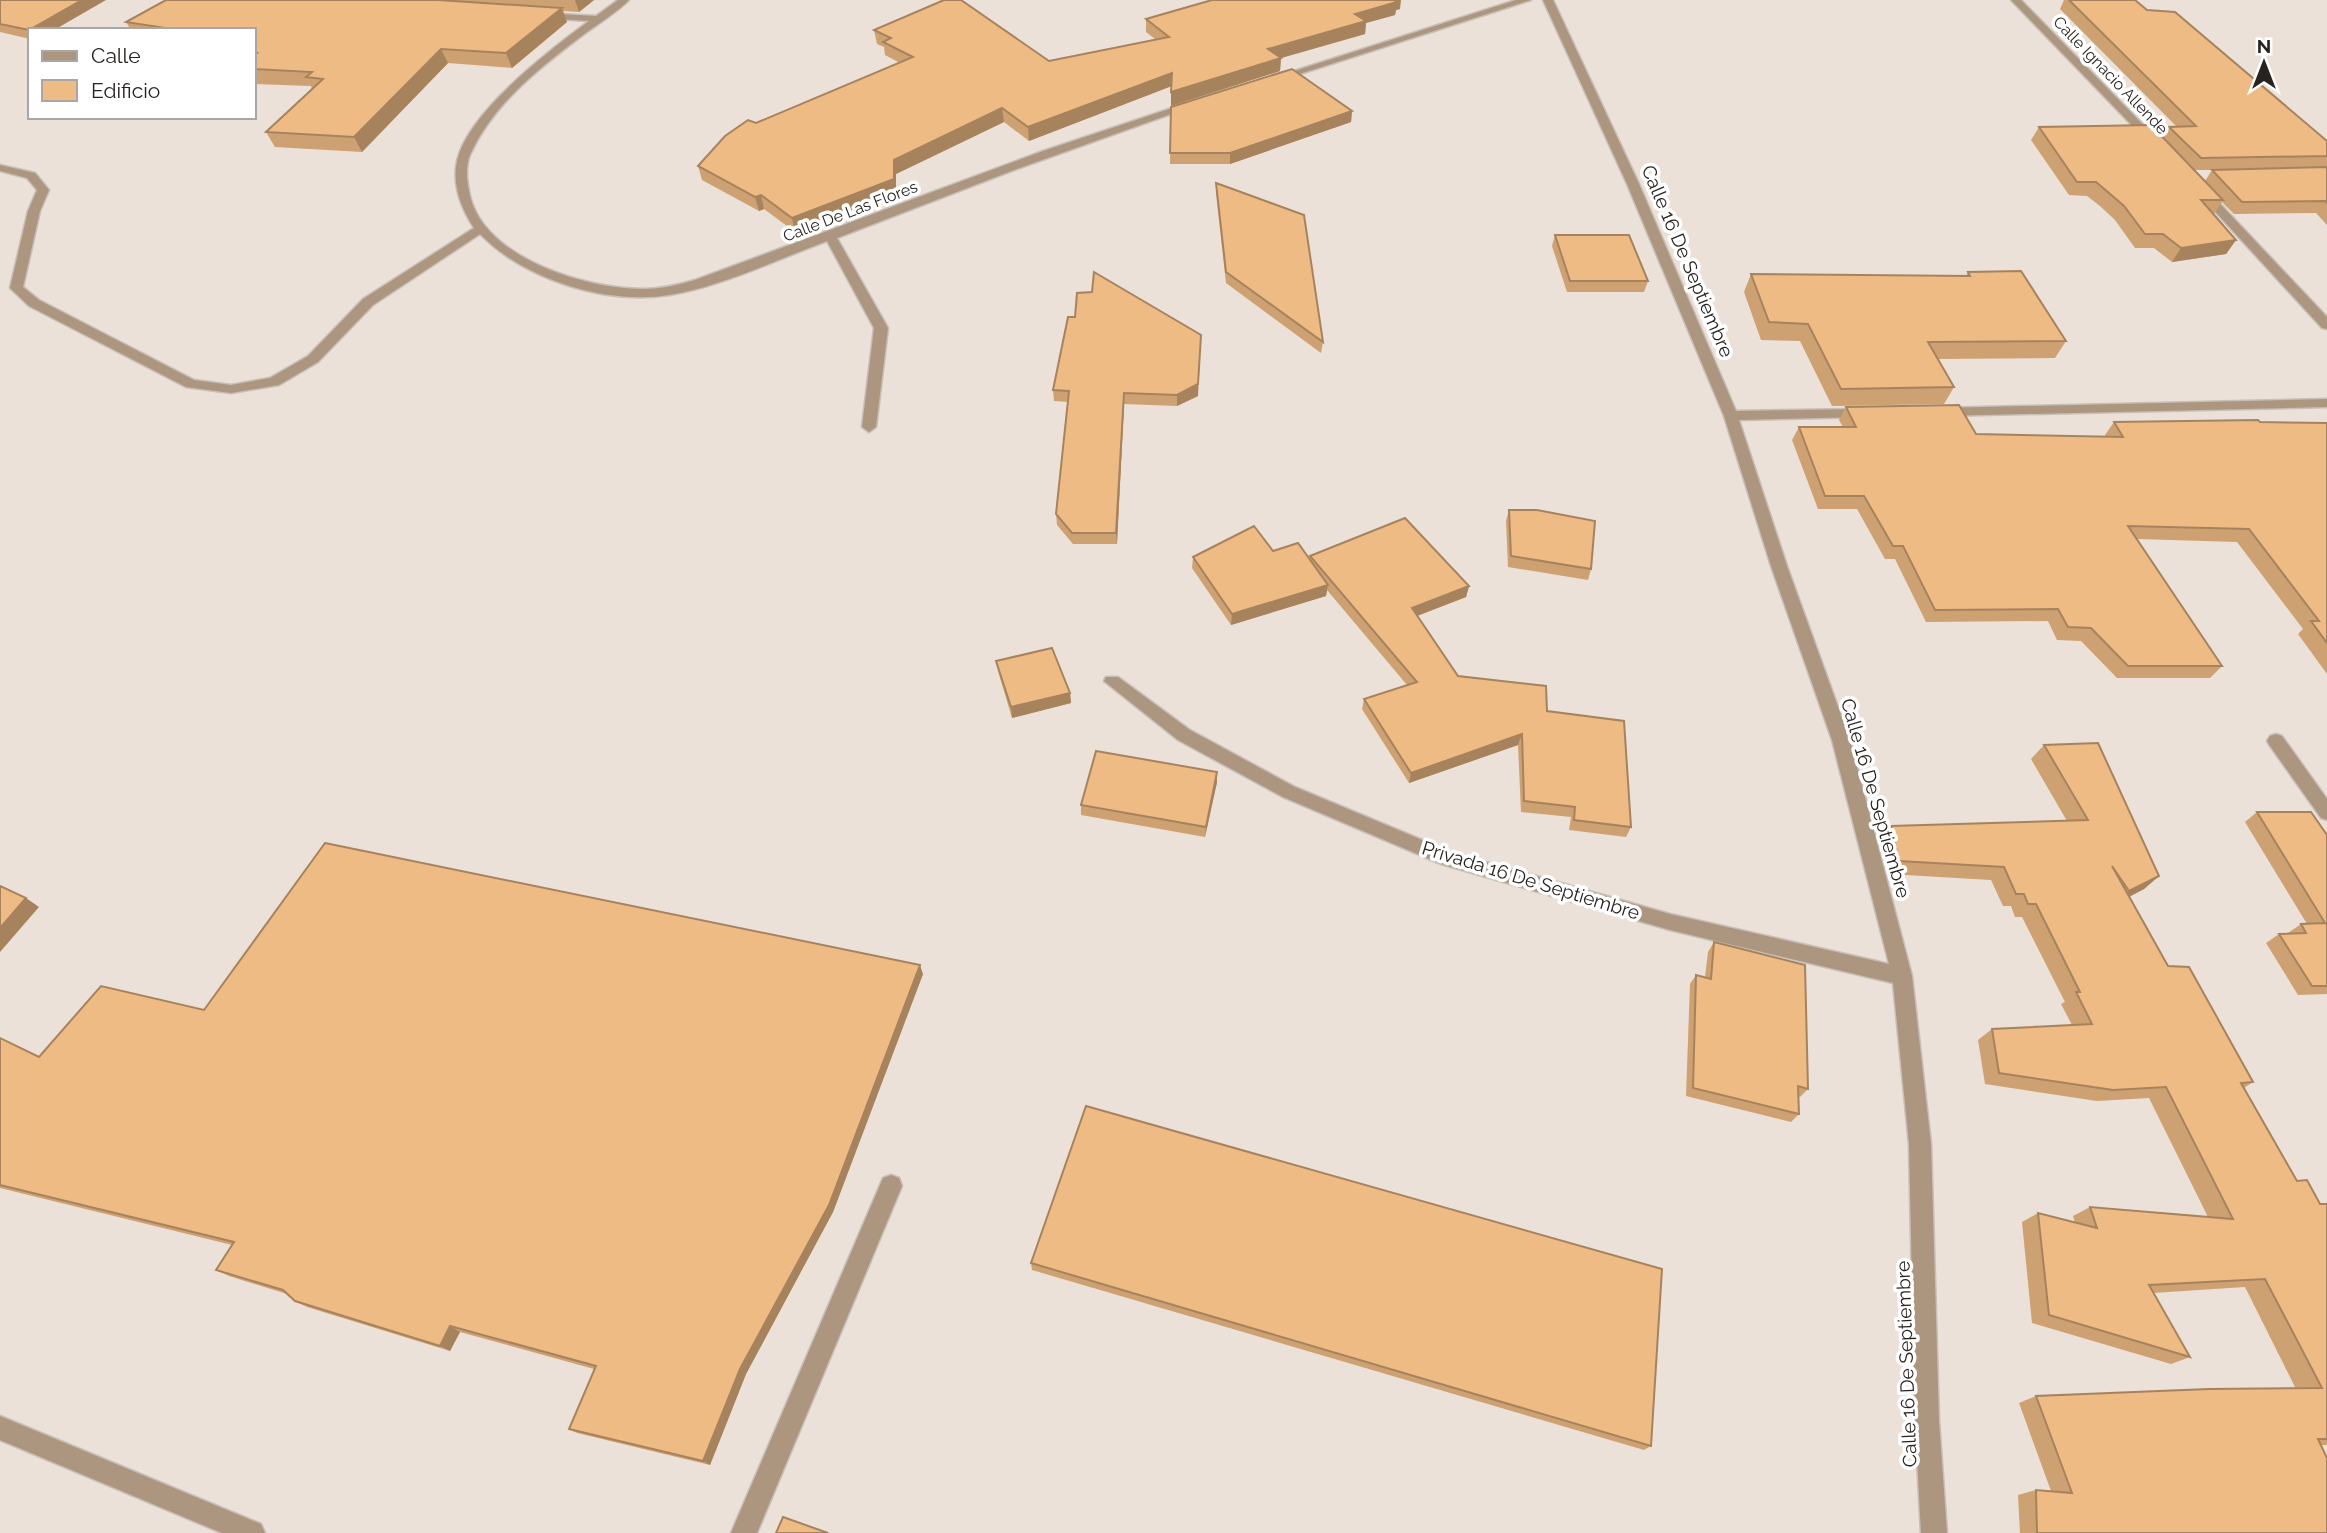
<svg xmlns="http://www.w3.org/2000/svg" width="2327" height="1533" font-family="Raleway,sans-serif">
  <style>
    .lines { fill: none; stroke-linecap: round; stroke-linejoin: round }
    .minor-casing { stroke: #c8bfb7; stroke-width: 3 }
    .minor { fill: #ac967f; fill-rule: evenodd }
    .wall { fill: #cea172; fill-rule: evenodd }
    .shaded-wall { fill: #a7835d }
    .building { fill: #efbb85; stroke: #a7835d; stroke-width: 2 }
    .labels { text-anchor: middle; stroke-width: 7; stroke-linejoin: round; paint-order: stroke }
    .far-street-label { font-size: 16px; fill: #272320; stroke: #fff }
    .street-label { font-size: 19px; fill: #272320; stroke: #fff }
  </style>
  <rect width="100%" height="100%" fill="#ebe1d8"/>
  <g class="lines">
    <defs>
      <g id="minor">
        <path d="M618,0h11c-12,12 -28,22 -42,32 -44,33 -94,71 -117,123 -5,12 -3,28 0,41 15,63 117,93 173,93 18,0 35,-4 52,-9l348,-129 147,-49 9,2 -185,66 -177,68 51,90 -12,99 -7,5 -7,-5 12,-99 -47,-87c-48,18 -108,46 -158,54 -63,10 -144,-15 -189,-61l-107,71 -55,57 -39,23 -48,8 -45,-6 -157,-81 -19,-18 18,-77 9,-21 -10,-12 -27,-7v-6l35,8 14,17 -9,21 -17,76 16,13 155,80 37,5 39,-7 38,-22 55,-57 111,-71c-13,-20 -22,-43 -17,-67 11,-49 93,-111 132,-140l-45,-3 -3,-1v-4l55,3z"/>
        <path d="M1516,0h15l-253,81 -9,-2z"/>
        <path d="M1543,0h10l86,184 97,227 128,-2 7,4 -7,4 -125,3 48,146 63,174 62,236 19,168 8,277 8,112h-26l-6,-112 -6,-277 -16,-161 -223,-53 -229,-66 -158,-67 -105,-57 -74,-59 2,-4h12l72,53 105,57 156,65 219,62 219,50 -57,-224 -61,-174 -47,-150 -97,-232z"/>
        <path d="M2011,0h10l137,140v4h-8z"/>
        <path d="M2199,190h8l120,127v12l-5,-1 -123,-134z"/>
        <path d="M2327,399v8l-386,9 -7,-4 7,-4z"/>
        <path d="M2276,734l6,2 45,63v21l-6,-2 -51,-72 -3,-5 3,-5z"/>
        <path d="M891,1175l8,3 3,8 -145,347h-26l152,-355z"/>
        <path d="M0,1416l261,108 4,9h-43l-222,-93z"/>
      </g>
    </defs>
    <use href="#minor" class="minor-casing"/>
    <use href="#minor" class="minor"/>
  </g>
  <g class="wall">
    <path d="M0,0l30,30v9l-30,-7z"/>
    <path d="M166,0h428l-15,12 -16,-1 4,11 -55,46 -64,-5 -86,89 -87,-5 -9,-15 46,-43 -1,-3 -57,-2v-54h-123l-5,-8z"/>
    <path d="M2064,0h71l12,10 180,131v84l-11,-12 -82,1 -12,-12 -8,12 22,26 -10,14 -54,8 -18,-14h-19l-20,-28 -15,-14 -13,-10 -18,-1 -38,-55 8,-13 124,11 6,-11h8l-117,-118zM2194,170h34h-16l-7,11z"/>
    <path d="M1400,9l-4,1 -1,5 -29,8 -1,11 -84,24 -1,13 -109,35v-20l-142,55 -25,-19 -108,52v19l-101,39 -31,-23 -5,2 -57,-31 -4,-14 58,-43 144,-60 -15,-8 -1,-8 -7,-3 -3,-14 175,31 106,-22 -9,-7v-13z"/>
    <path d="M1171,107l181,4 -1,11 -121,42h-60z"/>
    <path d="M1216,183l107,159 -2,11 -95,-70 -10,-90z"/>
    <path d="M1555,235l93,46 -4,11h-77l-15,-46z"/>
    <path d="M1968,272l98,69 -11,17 -117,1 16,28 -10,17 -112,2 -32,-65 -39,-1 -17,-48 7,-18 215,2z"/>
    <path d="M1053,390l145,6 -21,10 -53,-2 -7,140h-44l-16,-19 -1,-11 12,-112 -14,-1z"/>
    <path d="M1846,407l130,27 129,3v-2l9,-13 213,1v251l-29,-40 5,-5 -66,-87 -100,-3 85,127 -12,12h-93l-36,-37 -24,-1 -9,-19 -122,1 -31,-63h-10l-28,-50h-39l-26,-69 7,-13h44l-4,-7z"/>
    <path d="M1509,510l82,59 -3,11 -80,-13 -2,-46z"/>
    <path d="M1273,551l36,8 1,-3 159,30 -3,11 -49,19 41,60 89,35 84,116 -5,10 -57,-7 2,-13 -50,-5 -3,-67 -109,38 -47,-74 2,-10 43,-14 -80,-95 -1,6 -95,29 -39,-57 1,-11z"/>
    <path d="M996,661l74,32 1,10 -59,15 -14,-47z"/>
    <path d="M2044,745l115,131 -15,13 -15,8 39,69 85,116 -9,6 53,93 23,23h7v241h-6l6,88h-307l-2,-38 18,-5 15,1 -32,-88 17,-7 260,-7 -51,-102 -92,6 37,64 -19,7 -139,-41 -10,-101 16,-9 37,10 -2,-7 17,-9 118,10 -59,-119 -52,3 -112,-17 -7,-44 14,-11 80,-4 -11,-21 4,-2 -43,-85h-7l-4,-11h-8l-12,-26 -103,-6 -7,-35 10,-13 176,-5 -36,-62z"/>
    <path d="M1217,772v10l-12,55 -124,-22v-10z"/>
    <path d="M2257,812l70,23v159l-29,1 -32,-52 13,-9 9,-1 13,-9h6l-62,-102z"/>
    <path d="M1714,942l94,147 -8,8 -2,-1 1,18 -8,8 -105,-26 4,-112 6,-9 9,2 3,-25z"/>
    <path d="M923,974l-90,238 -87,162 -36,91 -133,-32 -8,-4 25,-60 -134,-37 -10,19 -143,-44 -12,-6 -8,-7 -58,-18 -13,-6 16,-25 -232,-57v-150l39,19 165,-47z"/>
    <path d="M1031,1263l620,183 -7,4 -612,-180z"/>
  </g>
  <g class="shaded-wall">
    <path d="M82,0h24l-52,30h-24v1l-1,-1z"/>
    <path d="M575,0h19l-15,12z"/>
    <path d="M1392,0h9l-1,9 -4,1 -1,5 -29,8 -1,11 -84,24 -1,13 -109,35v-14l97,-43z"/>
    <path d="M562,8l5,14 -55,46 -6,-15z"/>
    <path d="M441,49l7,14 -86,89 -8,-15z"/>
    <path d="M1172,73v13l-143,55 -1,-14z"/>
    <path d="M1002,108l2,14 -108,52v19l-101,39 -3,-14 102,-58z"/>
    <path d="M1352,111l-1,11 -121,42v-11z"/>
    <path d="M761,195l3,14 -5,2 -4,-14z"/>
    <path d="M2236,240l-10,14 -54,8 9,-14z"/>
    <path d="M1201,335l-3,61 -21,10v-11z"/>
    <path d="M1124,393v11l-7,140 -1,-11z"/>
    <path d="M1328,585l-2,11 -95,29 1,-11z"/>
    <path d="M1469,586l-3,11 -57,22 3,-11z"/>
    <path d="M1070,693l1,10 -59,15 -1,-11z"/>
    <path d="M1522,734l-4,11 -109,38 2,-10z"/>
    <path d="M1217,772v10l-12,55 1,-10z"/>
    <path d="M2159,876l-15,13 -29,15 14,-13z"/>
    <path d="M26,898l13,9 -39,45v-24z"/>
    <path d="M920,965l3,9 -90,238 -87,162 -36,91 -7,-4 37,-92z"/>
    <path d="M450,1326l10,6 -10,19 -10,-5z"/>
  </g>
  <g class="building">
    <path d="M0,0h82l-53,30 -29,-6z"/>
    <path d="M166,0h272l124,8 -56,45 -65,-4 -87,88 -88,-5 57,-53 -17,-2 6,-5 -58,-3v-13l3,-3h-3v-23h-76l-52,-8z"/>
    <path d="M944,0h17l88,61 120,-24 -23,-18 66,-19h182l3,2 -42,12 11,7 -98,28 13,9 -110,34 1,-19 -144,54 -26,-19 -108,52v19l-102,39 -31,-23 -6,2 -57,-31 27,-30 23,-16 8,3 157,-66 -30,-15 8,-4 -17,-8z"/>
    <path d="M2069,0h66l12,10 28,2 152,129v15l-126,2 -32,-31 27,-1z"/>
    <path d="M1292,69l60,42 -122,42h-60l1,-46z"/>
    <path d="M2151,125l72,75h-22l35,40 -55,8 -18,-14h-18l-21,-28 -15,-13 -13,-11h-19l-38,-55z"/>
    <path d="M2327,167v36l-2,-2 -83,1 -30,-32z"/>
    <path d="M1216,183l88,32 19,127 -97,-70z"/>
    <path d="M1555,235h74l19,46h-78z"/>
    <path d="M2021,271l45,70 -138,1 26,45 -113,2 -33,-65 -39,-2 -18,-48 219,2 -2,-4z"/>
    <path d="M1094,272l107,63 -3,49 -21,11 -53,-2 -8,140h-44l-16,-19 13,-123 -16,-1 15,-73h7l2,-24 15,-1z"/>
    <path d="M1959,405l17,29 147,3 -9,-15 144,-2 2,2 67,1v220l-16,-22h8l-70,-92 -121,-3 94,140h-94l-37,-38 -23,-1 -10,-18 -123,1 -32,-64h-10l-29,-50h-39l-26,-69h57l-10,-20z"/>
    <path d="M1509,510h28l58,11 -4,48 -80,-13z"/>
    <path d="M1405,518l64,68 -57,22 46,68 88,10 1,25 77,10 7,106 -57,-7 1,-13 -51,-6 -2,-67 -111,39 -47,-74 53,-17 -107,-126z"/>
    <path d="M1254,526l19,25 25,-8 30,42 -96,29 -39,-57z"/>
    <path d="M1052,648l18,45 -59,14 -15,-46z"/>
    <path d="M2098,743l61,133 -30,15 -17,-25 56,100 21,1 64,115 -12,1 56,98 10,-1 13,24h7v235h-9l9,19v75h-290l-1,-43 36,3 -36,-97 173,-7 113,-1 -57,-109 -116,6 41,72 -141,-42 -11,-102 59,15 -7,-21 143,12 -67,-132 -53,3 -114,-17 -7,-44 100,-5 -16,-32h4l-44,-88h-8l-4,-10h-8l-12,-27 -105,-6 -8,-35 197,-6 -44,-75z"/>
    <path d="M1096,751l121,21 -11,55 -125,-22z"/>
    <path d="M2257,812h54l16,23v151h-15l-33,-52 27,-1 -5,-9 24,-1z"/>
    <path d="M325,843l595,122 -91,240 -89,164 -37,92 -134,-32 27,-63 -146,-40 -10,20 -145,-45 -12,-11 -67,-20 18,-28 -234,-57v-147l39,19 62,-71 103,24z"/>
    <path d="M0,886l26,12 -26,30z"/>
    <path d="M1714,942l91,23 3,124 -10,-3 1,28 -106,-26 3,-113 15,4z"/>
    <path d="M1086,1106l576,163 -11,177 -620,-183z"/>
    <path d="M783,1517l45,16h-52z"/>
  </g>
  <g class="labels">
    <g class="far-street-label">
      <text transform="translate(2111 75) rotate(46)" y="6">Calle Ignacio Allende</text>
      <text transform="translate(850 211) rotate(-21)" y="6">Calle De Las Flores</text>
    </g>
    <g class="street-label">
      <text transform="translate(1688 261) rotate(67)" y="7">Calle 16 De Septiembre</text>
      <text transform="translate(1876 798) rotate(74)" y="7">Calle 16 De Septiembre</text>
      <text transform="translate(1531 880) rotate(17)" y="7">Privada 16 De Septiembre</text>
      <text transform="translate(1906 1364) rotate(-92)" y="7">Calle 16 De Septiembre</text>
    </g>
  </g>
  <rect x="28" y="28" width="228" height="91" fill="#ffffff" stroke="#a9a7a6" stroke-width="2"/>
  <rect x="42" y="51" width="35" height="10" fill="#ac967f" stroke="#a9a7a6" stroke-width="2"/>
  <text x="91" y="63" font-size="21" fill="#272320">Calle</text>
  <rect x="42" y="80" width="35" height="21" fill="#efbb85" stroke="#a9a7a6" stroke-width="2"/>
  <text x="91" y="98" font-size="21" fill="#272320">Edificio</text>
  <g transform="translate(2264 63)" stroke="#ffffff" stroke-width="5" paint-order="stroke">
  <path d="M0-5L12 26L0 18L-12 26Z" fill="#272320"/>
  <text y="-10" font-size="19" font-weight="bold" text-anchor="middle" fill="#272320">N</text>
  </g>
</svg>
